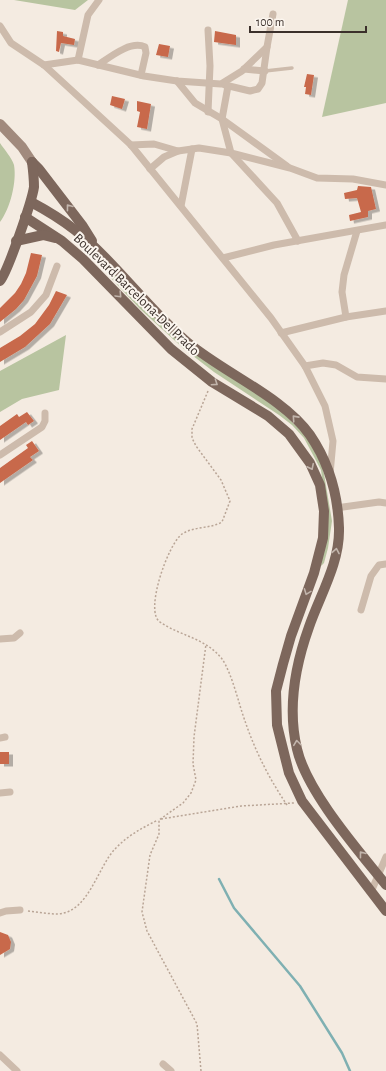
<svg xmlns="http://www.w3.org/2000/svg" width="386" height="1071" font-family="'Alegreya Sans',sans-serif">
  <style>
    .green { fill: #b8c4a0 }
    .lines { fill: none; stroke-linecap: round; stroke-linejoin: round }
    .stream { stroke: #7fb0b2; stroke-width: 2.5 }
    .building { fill: #c8694b; filter: url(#shadow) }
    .path { stroke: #b9a596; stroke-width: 1.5; stroke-dasharray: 2 2; stroke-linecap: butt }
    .lane { stroke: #cdbbac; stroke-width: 3.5 }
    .street { stroke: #cdbbac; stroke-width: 7 }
    .secondary { stroke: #a18a7d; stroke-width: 10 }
    .primary { stroke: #7d675c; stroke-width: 10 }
    .oneway { stroke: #c2b5ac }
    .labels { text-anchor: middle; stroke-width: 4; stroke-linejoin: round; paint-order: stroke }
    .street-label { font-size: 14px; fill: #3b302b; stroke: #fbf5ee }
  </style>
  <defs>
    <filter id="shadow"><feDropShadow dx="4" dy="2.5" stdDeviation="0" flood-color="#0004"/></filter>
  </defs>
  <rect width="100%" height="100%" fill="#f4ebe1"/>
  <g class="green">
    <path d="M14,0h74l-13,10z"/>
    <path d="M348,0h38v103l-64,14z"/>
    <path d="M0,143c4,6 12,15 14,22 3,17 -4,44 -14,57z"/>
    <path d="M114,273l57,60 110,78 26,26 16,31 9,53 -4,27 -4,15 -3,3 7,-44 -7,-52 -17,-32 -12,-13 -13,-10 -65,-43 -30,-23 -44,-40 -30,-32z"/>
    <path d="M66,335l-7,55 -37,9 -22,13v-41z"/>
  </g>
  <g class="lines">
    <path class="stream" d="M219,879l15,29 66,78 42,67 8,18"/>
  </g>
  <g class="building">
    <path d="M57,31l6,1v4l12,3 -1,6 -13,-2 -2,9 -3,-1z"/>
    <path d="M215,31l21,4v10l-22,-3z"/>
    <path d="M159,44l11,2 -2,11 -12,-2z"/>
    <path d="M307,74l7,1 -3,20 -6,-1 1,-7h-2z"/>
    <path d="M112,96l13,3 -3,10 -12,-4z"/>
    <path d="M137,101l14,3 -4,25 -10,-2 3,-15 -3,-1z"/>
    <path d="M358,186l13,1 5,22 -8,2v6l-18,4 -1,-6 12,-3 -4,-14 -12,1 -1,-6 13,-3z"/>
    <path d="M31,253l11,2 -5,21 -13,24 -8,9 -16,13v-14l15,-15 6,-9 5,-11z"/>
    <path d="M56,291l11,4 -17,29 -25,23 -25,15v-14l20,-12 15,-12 14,-19z"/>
    <path d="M27,412l7,9 -6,4 -2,-3 -26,18v-14l17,-12 2,3z"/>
    <path d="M32,441l7,10 -9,6 3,3 -33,23v-15l28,-20 -2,-3z"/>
    <rect x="0" y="752" width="9" height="12"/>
    <path d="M0,932l8,3 3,7 -1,7 -10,6z"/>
  </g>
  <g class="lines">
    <g class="path">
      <path d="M208,391l-16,38v9l4,8 25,34 9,21 -8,21c-12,7 -28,4 -40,12 -14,10 -38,78 -22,88 20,14 46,16 62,37 10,14 17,46 23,62 10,30 25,59 42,84"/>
      <path d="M161,819l80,-13 53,-3"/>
      <path d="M28,911c10,1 20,3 30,3 31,-2 39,-46 57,-65 12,-13 27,-21 43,-29"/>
      <path d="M201,1071l-4,-47 -50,-93 -5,-19 8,-57 9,-21v-14l24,-17 8,-10 5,-13 -3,-16 1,-27 12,-93"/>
    </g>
    <path class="lane" d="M265,71l27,-3"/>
    <g class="street">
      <path d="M0,26l11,17 33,22 87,80 140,173 34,48 20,40 8,35 -3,33"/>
      <path d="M208,30l2,36 -2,46"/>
      <path d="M78,60l10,-45 11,-15"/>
      <path d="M44,65l34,-5 66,16 33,5 44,3 21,-13 25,-24 6,-33"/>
      <path d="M98,65c12,-8 33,-25 47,-18l1,6 -5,22"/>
      <path d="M244,69l21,2"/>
      <path d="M177,81l18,22 27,16 65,47"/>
      <path d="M225,85l25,6 8,-2 4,-6 5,-36"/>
      <path d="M228,86l-6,33 9,34 46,50 21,38"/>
      <path d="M131,145l23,-1 24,7"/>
      <path d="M150,169l14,-12 14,-6 21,-3 32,5 59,15 27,10 36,1 33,6"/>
      <path d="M181,206l11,-57"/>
      <path d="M223,258l51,-13 112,-20"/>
      <path d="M346,317l-4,-25 2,-17 13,-44"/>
      <path d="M0,332l31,-20 15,-17 11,-29"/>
      <path d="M281,333l65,-16 40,-6"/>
      <path d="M305,366l18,-3 13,2 21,12 29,2"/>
      <path d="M0,455l42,-28 3,-6v-8"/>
      <path d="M336,508l43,-6 7,1"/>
      <path d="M361,610l10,-34 8,-11 7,-1"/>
      <path d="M0,639l14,-1 6,-5"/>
      <path d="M0,738l5,-1"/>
      <path d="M0,793l10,-1"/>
      <path d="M371,892l15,-35"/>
      <path d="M0,913l6,-2 14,-1"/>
      <path d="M0,1055l17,16"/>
      <path d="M163,1064l8,7"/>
    </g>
    <path class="secondary" d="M0,124l22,23 10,15"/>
    <g class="primary">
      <path d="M32,162l7,7 43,56 10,16"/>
      <path d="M31,202c15,8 30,17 44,28 41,33 72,78 112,112 37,31 96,55 123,93 19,28 28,60 29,93 1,35 -19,67 -30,99 -14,39 -22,80 -12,122 10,43 61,101 89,136"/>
      <path d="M25,217l37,24 21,18 88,90 41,33 56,34 21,18 21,29 10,22 4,26 -1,27 -9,35 -23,63 -8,28 -7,27 1,34 12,48 13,28 84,110"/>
      <path d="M16,241l27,-6 12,3"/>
      <path d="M0,281c8,-10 32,-80 34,-94 0,-8 -1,-17 -2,-25"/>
    </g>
  </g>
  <defs><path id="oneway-chevron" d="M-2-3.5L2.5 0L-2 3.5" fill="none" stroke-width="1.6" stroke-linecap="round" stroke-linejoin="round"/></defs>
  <g class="oneway">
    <use href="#oneway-chevron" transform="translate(69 207) rotate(-128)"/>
    <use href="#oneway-chevron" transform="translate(119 295) rotate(47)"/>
    <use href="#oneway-chevron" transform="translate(215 383) rotate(34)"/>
    <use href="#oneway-chevron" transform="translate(295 418) rotate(-132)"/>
    <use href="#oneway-chevron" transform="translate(311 467) rotate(64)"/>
    <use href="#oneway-chevron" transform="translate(336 551) rotate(-80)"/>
    <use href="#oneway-chevron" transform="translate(307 592) rotate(111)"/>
    <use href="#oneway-chevron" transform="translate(297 743) rotate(-97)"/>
    <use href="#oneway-chevron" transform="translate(362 854) rotate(-128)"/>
  </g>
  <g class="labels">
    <g class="street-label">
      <text transform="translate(137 294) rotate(44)" y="5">Boulevard Barcelona-Del Prado</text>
    </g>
  </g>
  <path d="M250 26v6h116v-6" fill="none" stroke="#3b302b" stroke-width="2"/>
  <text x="256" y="26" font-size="12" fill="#3b302b" stroke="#fbf5ee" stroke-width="3" paint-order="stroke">100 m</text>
</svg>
